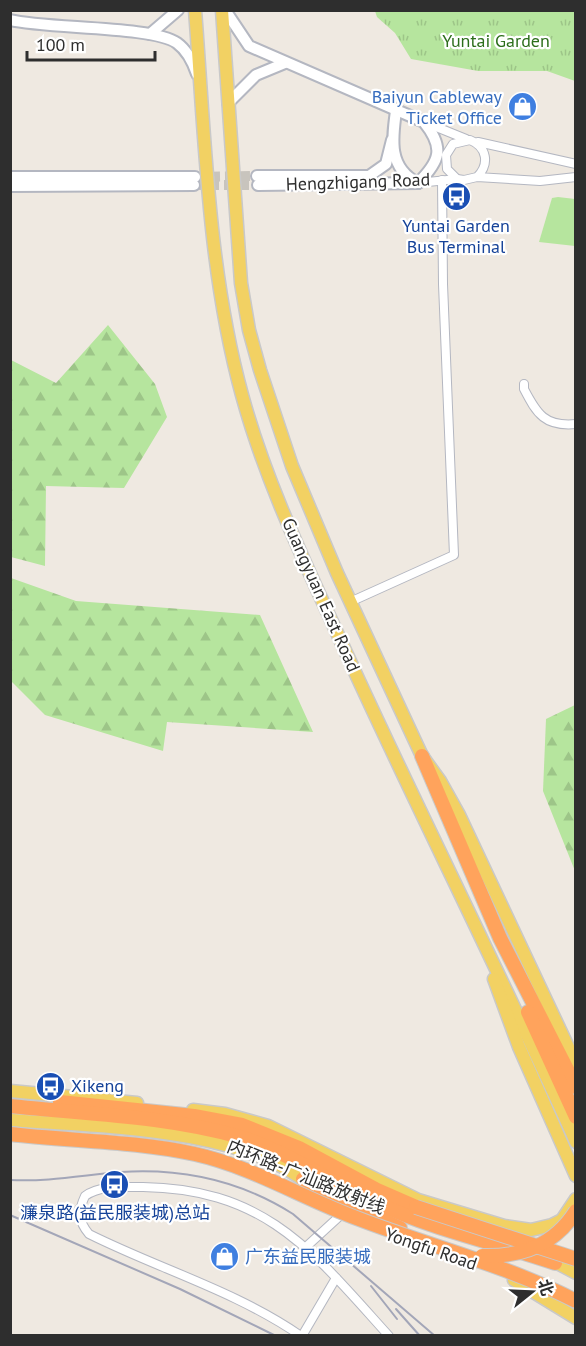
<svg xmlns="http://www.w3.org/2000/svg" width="586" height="1346" font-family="'PT Sans','Noto Sans SC',sans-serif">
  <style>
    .grass { fill: #b6e59e }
    .forest { fill: url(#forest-firs) }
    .park { fill: url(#park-tufts) }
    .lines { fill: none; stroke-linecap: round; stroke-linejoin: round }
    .secondary-tunnel { stroke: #c8c4bd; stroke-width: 10; stroke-dasharray: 10 5; stroke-linecap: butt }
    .street-casing { stroke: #b4b7c1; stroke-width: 10 }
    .secondary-casing { stroke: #b4b7c1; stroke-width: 14 }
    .primary-casing { stroke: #c9c9c9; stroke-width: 15 }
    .highway-casing { stroke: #c9c9c9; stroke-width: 16 }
    .street { stroke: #fff; stroke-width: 8 }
    .secondary { stroke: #fff; stroke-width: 10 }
    .primary { stroke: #f2d163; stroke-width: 12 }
    .highway { stroke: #ffa35c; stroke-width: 14 }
    .rail { stroke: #a3a6b8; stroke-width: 2 }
    .highway-bridge-casing { stroke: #c9c9c9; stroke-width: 16; stroke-linecap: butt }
    .highway-bridge { stroke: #ffa35c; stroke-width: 14 }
    .labels { text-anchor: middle; stroke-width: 4.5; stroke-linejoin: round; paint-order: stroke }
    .park-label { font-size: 18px; fill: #2c6e1b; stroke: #fff }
    .shop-label { font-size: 18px; fill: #366cbe; stroke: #fff; text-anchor: end }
    .street-label { font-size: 18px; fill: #2e2e2e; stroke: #fff }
    .transit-label { font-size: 18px; fill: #164399; stroke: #fff }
  </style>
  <defs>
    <pattern id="forest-firs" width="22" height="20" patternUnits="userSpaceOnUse" patternTransform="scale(1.5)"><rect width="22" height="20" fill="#b6e59e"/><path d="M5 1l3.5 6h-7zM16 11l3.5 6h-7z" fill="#9dc588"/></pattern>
    <pattern id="park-tufts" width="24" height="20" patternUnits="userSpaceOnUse" patternTransform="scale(1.5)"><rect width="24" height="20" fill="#b6e59e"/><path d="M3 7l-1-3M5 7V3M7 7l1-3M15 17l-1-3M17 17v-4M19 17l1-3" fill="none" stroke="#9dc588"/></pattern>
  </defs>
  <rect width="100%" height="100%" fill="#efe9e1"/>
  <path class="grass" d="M558,197l17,2v47l-36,-4 13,-44z"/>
  <g class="forest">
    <path d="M108,325l47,59 12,33 -43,71 -78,-2 -1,80 -34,-9v-197l45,23z"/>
    <path d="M11,578l65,23 184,14 53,117 -146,-10 -4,29 -118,-36 -34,-34z"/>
    <path d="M575,705v166l-32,-80 3,-72z"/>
  </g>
  <path class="park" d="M375,11h200v70l-28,-10h-69l-67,-12 -16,-26 -18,-16z"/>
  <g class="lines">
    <g class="secondary-tunnel">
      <path d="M195,177l62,-1"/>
      <path d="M194,185h64"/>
    </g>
    <defs>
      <g id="street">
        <path d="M424,122l42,17"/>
        <path d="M478,142l98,22"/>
        <path d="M477,177c13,-13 10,-30 -7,-37l-17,4 -7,11 1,14 10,10 7,1 13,-3 63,4 36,-4"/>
        <path d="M418,183l39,-4"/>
        <path d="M524,384v5c13,25 21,38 52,35"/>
        <path d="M350,602l104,-47 -11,-271 -1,-104"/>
        <path d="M79,1209l23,6"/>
        <path d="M307,1246l36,-33"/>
        <path d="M301,1336c-65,-45 -142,-67 -212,-102 -11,-13 -11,-23 -4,-38 15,-11 40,-9 58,-9 124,2 170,65 246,149"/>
        <path d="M302,1336l34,-58"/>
      </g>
      <g id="secondary">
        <path d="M225,10l24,36 175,76c21,26 16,39 -6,61"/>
        <path d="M10,20c37,9 144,6 167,23 11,8 16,19 20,31"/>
        <path d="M150,34l28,-24"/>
        <path d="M228,103l28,-28 29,-12"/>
        <path d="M396,111c-4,28 -8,57 22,72"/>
        <path d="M257,176h112l17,-12 6,-24"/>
        <path d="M10,177h185"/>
        <path d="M258,185l160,-2"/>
        <path d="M10,186l184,-1"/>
      </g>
      <g id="primary">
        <path d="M195,10c10,128 13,261 47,385 25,92 68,178 107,264 74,162 155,321 227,483"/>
        <path d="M222,10l19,273 8,47 11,40 32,96 45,107 85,183 18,25 19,34 117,249"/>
        <path d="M494,979l25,68 57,129"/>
        <path d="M10,1091l127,12"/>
        <path d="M193,1110l32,4 43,12 150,74 86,26 27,4 21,-5 10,-5 14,-21"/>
        <path d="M10,1120c89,7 230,7 300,65"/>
        <path d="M548,1258l28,15"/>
        <path d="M514,1280l62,38"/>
      </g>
      <g id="highway">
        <path d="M422,756l78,182 76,149"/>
        <path d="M528,1012l48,105"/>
        <path d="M60,1102l134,14 48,9 57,23 78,42 39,17"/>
        <path d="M10,1106c76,8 157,10 230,31 49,15 92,47 139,67 56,26 118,39 176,59"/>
        <path d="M303,1179l28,17 69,32"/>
      </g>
    </defs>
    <use href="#street" class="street-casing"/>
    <use href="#secondary" class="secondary-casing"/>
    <use href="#primary" class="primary-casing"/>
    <use href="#highway" class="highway-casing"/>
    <use href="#street" class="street"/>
    <use href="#secondary" class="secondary"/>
    <use href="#primary" class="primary"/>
    <use href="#highway" class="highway"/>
    <g class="rail">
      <path d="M10,1180c38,2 74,-5 111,-8 62,-4 120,9 172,42l142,122"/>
      <path d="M10,1215l170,74 96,47"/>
      <path d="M371,1286l26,33"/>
      <path d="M396,1309l24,27"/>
    </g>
    <defs>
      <g id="highway-bridge">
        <path d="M10,1134c61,7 126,7 185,20 58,13 109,45 164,65 73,28 147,46 217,82"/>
        <path d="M416,1207l160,52"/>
        <path d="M482,1256c39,1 72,-10 94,-45"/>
      </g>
    </defs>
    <use href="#highway-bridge" class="highway-bridge-casing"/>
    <use href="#highway-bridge" class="highway-bridge"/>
  </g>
  <defs>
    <symbol id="shop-disc" viewBox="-11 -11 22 22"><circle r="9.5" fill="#3f7fe0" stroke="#fff"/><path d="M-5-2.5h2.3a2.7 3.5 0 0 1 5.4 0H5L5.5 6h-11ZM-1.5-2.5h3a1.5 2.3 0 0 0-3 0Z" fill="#fff"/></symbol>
    <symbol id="bus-disc" viewBox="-11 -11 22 22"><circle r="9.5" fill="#1a4fb4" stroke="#fff"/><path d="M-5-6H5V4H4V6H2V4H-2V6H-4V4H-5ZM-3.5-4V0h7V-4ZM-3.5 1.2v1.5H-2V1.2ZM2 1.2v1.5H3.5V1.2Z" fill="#fff"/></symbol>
  </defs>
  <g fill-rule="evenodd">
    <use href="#shop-disc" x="506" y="90" width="33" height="33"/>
    <use href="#bus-disc" x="440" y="180" width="33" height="33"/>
    <use href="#bus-disc" x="34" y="1070" width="33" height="33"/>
    <use href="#bus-disc" x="98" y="1168" width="33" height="33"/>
    <use href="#shop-disc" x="208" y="1240" width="33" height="33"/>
  </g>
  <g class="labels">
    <g class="park-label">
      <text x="496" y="47">Yuntai Garden</text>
    </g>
    <g class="shop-label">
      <text x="502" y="103">Baiyun Cableway<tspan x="502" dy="21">Ticket Office</tspan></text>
      <text x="245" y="1263" text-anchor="start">广东益民服装城</text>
    </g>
    <g class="street-label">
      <text transform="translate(358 182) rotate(-2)" y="6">Hengzhigang Road</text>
      <text transform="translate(321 595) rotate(66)" y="6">Guangyuan East Road</text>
      <text transform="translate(306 1177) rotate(22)" y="6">内环路-广汕路放射线</text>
      <text transform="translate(431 1249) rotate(19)" y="6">Yongfu Road</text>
    </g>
    <g class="transit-label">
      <text x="456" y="232">Yuntai Garden<tspan x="456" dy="21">Bus Terminal</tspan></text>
      <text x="71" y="1092" text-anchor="start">Xikeng</text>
      <text x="115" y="1219">濂泉路(益民服装城)总站</text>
    </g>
  </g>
  <rect width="586" height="1346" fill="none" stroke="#2e2e2e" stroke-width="24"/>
  <g transform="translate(532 1292) rotate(72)" stroke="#ffffff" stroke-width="4.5" paint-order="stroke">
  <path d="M0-4.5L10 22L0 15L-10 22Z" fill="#2e2e2e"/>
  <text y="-9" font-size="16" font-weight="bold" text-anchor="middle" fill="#2e2e2e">北</text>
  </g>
  <path d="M27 51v9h128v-9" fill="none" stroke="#2e2e2e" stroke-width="3"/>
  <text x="36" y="51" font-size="18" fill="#2e2e2e" stroke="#ffffff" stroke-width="4.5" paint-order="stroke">100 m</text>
</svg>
